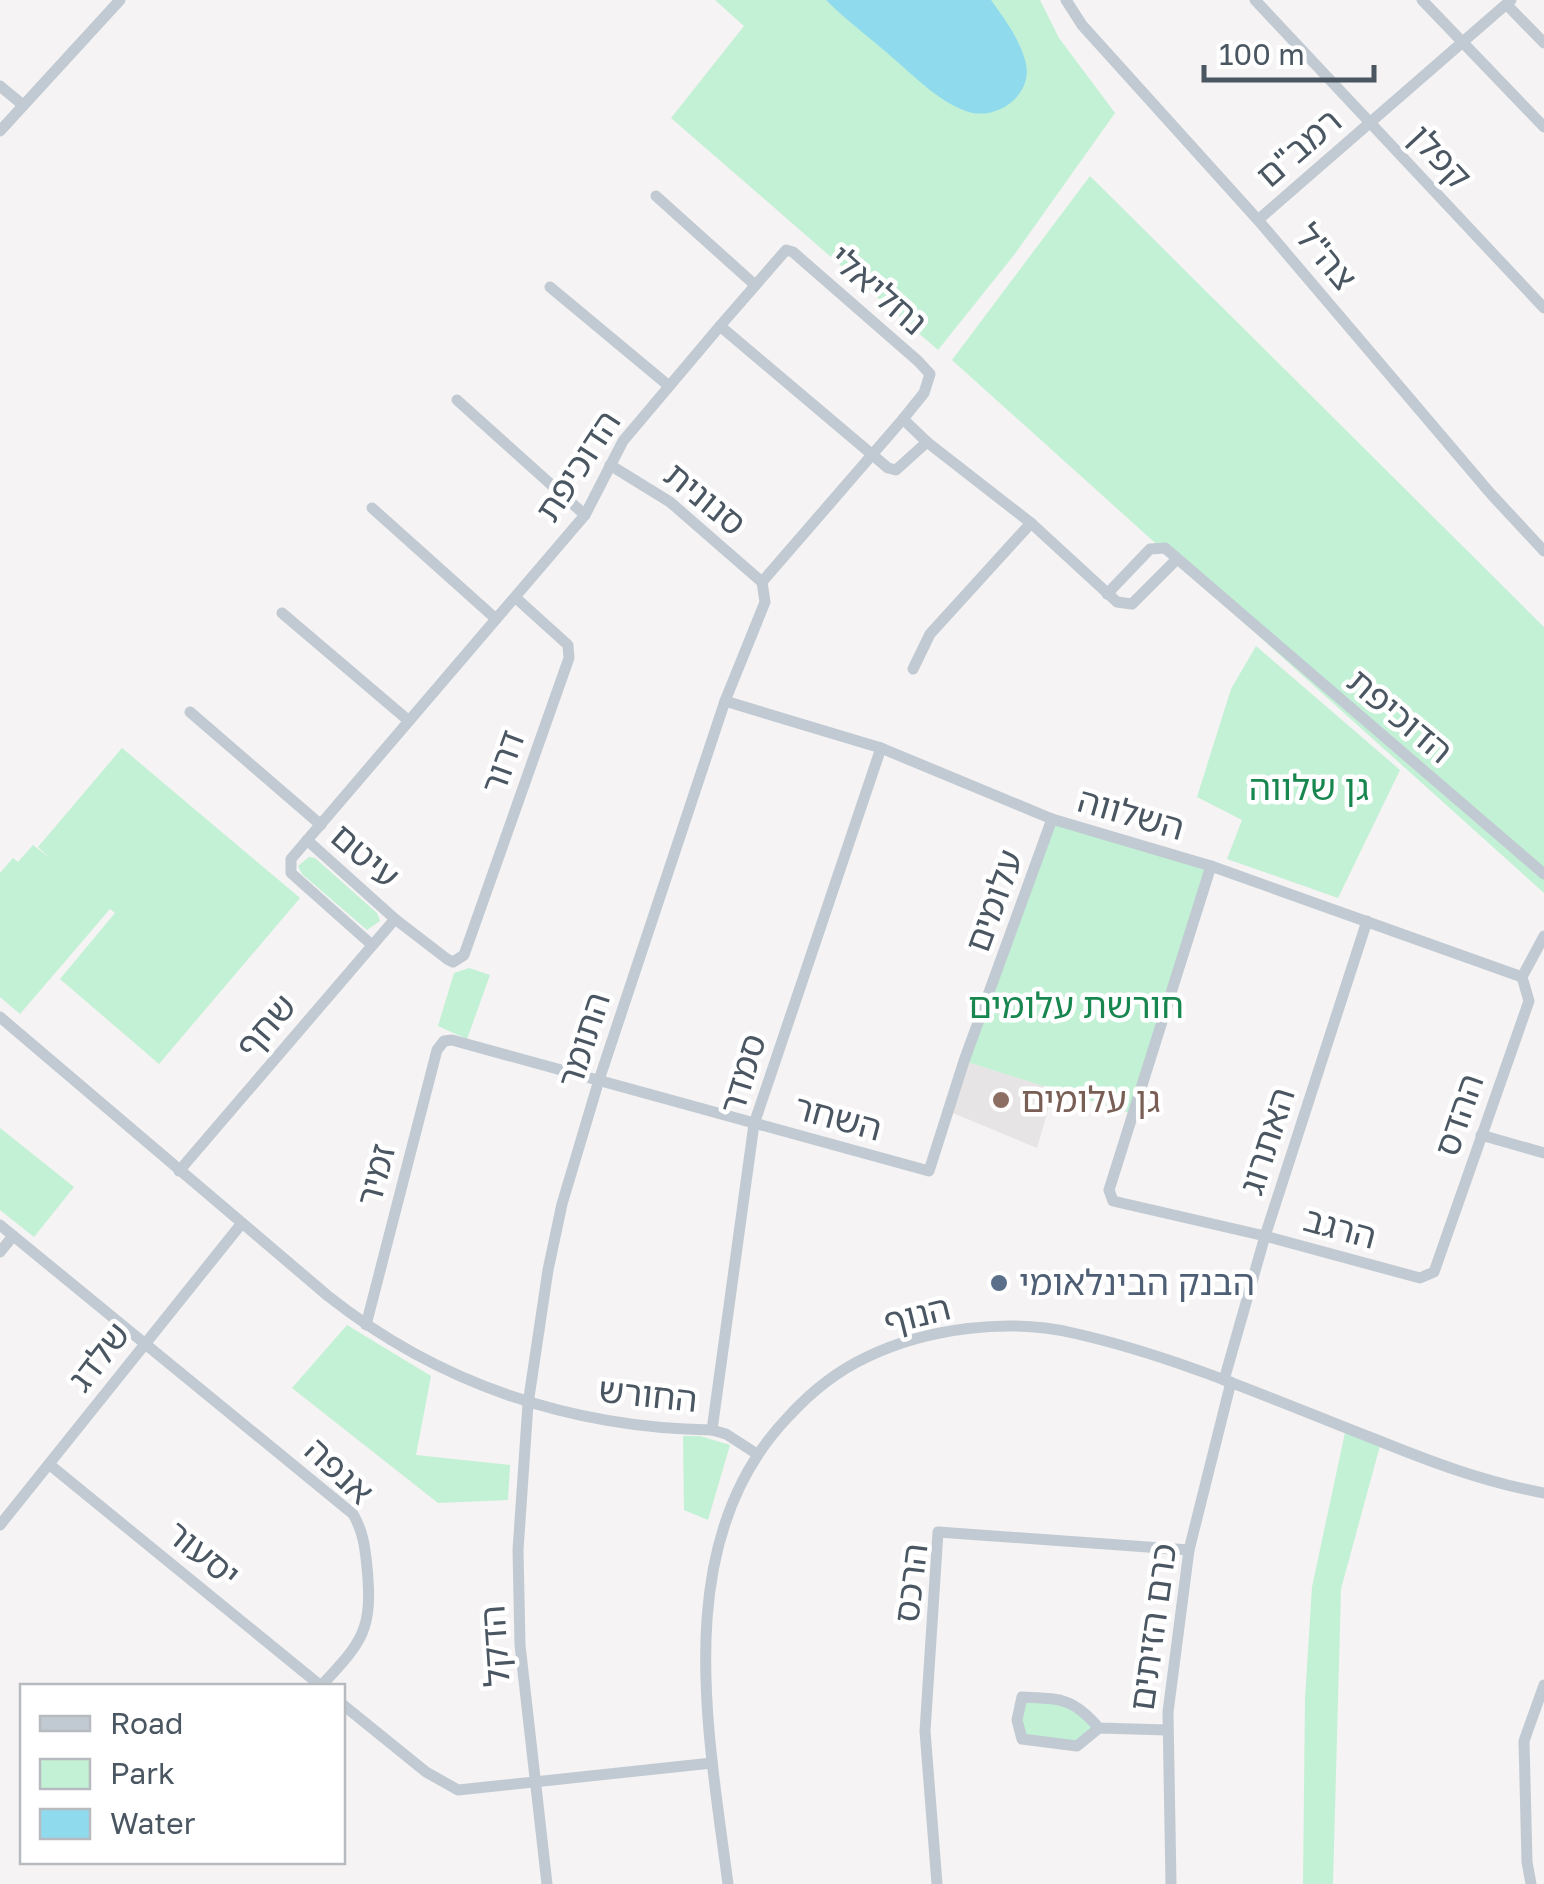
<svg xmlns="http://www.w3.org/2000/svg" width="1544" height="1884" font-family="'Golos Text','Noto Sans Hebrew',sans-serif">
  <style>
    .education { fill: #e6e4e5 }
    .green { fill: #c3f1d5 }
    .water { fill: #90daee }
    .lines { fill: none; stroke-linecap: round; stroke-linejoin: round }
    .minor { stroke: #c1cad2; stroke-width: 11 }
    .education-dot { fill: #8d6e63; stroke: #fff; stroke-width: 4 }
    .service-dot { fill: #5c6f8a; stroke: #fff; stroke-width: 4 }
    .labels { text-anchor: middle; stroke-width: 9; stroke-linejoin: round; paint-order: stroke }
    .street-label { font-size: 35px; fill: #4a5661; stroke: #fff }
    .park-label { font-size: 35px; fill: #17864f; stroke: #fff }
    .education-label { font-size: 35px; fill: #785e54; stroke: #fff; text-anchor: start }
    .service-label { font-size: 35px; fill: #4e5e75; stroke: #fff; text-anchor: start }
  </style>
  <rect width="100%" height="100%" fill="#f5f3f3"/>
  <path class="education" d="M964,1061l90,28 -17,59 -89,-37z"/>
  <g class="green">
    <path d="M715,0h325l19,38 56,75 -101,142 -76,95 -267,-232 73,-92z"/>
    <path d="M1090,176l454,451v266l-592,-533z"/>
    <path d="M1256,646l144,124 -62,128 -111,-39 15,-39 -45,-23 34,-108z"/>
    <path d="M122,748l178,150 -141,166 -99,-85 55,-66 -5,-4 -90,105 -20,-17v-124l13,-15 5,4 15,-17 17,13 -12,-11z"/>
    <path d="M1052,819l159,47 -78,248 -169,-53z"/>
    <path d="M309,857l6,1 62,55 3,8 -13,9 -65,-56 -4,-8z"/>
    <path d="M469,968l21,7 -23,64 -29,-13 16,-53z"/>
    <path d="M0,1128l74,59 -40,50 -34,-27z"/>
    <path d="M347,1325l84,51 -15,79 94,10 -2,35 -70,3 -146,-115z"/>
    <path d="M1346,1428l35,14 -40,147 -8,295h-30l2,-186 7,-111z"/>
    <path d="M683,1436h17l30,9 -22,75 -24,-10z"/>
    <path d="M1022,1697l36,2 41,29 -22,18 -55,-7z"/>
  </g>
  <path class="water" d="M826,0h165c13,18 28,38 34,60 11,35 -31,64 -62,50 -24,-10 -43,-28 -62,-45 -24,-22 -51,-41 -75,-65z"/>
  <g class="lines">
    <g class="minor">
      <path d="M1066,0l16,25 176,195 233,274 53,57"/>
      <path d="M1255,0l289,308"/>
      <path d="M1422,0l122,127"/>
      <path d="M1507,5l37,38"/>
      <path d="M0,86l23,19"/>
      <path d="M0,131l120,-131"/>
      <path d="M656,196l99,89"/>
      <path d="M1258,220l253,-220"/>
      <path d="M550,287l119,99"/>
      <path d="M457,400l128,115"/>
      <path d="M903,419l24,23 104,81 86,79 15,2 45,-45"/>
      <path d="M610,465l60,37 92,80"/>
      <path d="M372,508l124,111"/>
      <path d="M1107,594l43,-45 15,-1 379,326"/>
      <path d="M282,613l127,108"/>
      <path d="M913,669l17,-35 101,-111"/>
      <path d="M725,701l156,47 171,71 159,47 311,111"/>
      <path d="M190,712l131,113"/>
      <path d="M307,840l88,79 52,40 6,3 11,-7 105,-297 -1,-13 -52,-47"/>
      <path d="M1211,866l-102,324 4,11 152,35 155,42 14,-6 95,-271 -7,-24"/>
      <path d="M372,945l-81,-72v-14l294,-344 38,-74 97,-115 168,142 8,2 31,-28"/>
      <path d="M1522,977l22,-41"/>
      <path d="M0,1017l328,279c111,88 243,132 384,134l14,4 31,20"/>
      <path d="M1481,1135l63,18"/>
      <path d="M179,1171l216,-252"/>
      <path d="M0,1225l353,289c10,17 12,33 14,53 6,63 -4,74 -46,119"/>
      <path d="M0,1252l13,-16"/>
      <path d="M366,1325l71,-275 7,-9 8,-1 477,131 35,-110 88,-242"/>
      <path d="M1224,1380l41,-144 102,-315"/>
      <path d="M712,1430l42,-306 127,-376"/>
      <path d="M50,1465l271,221"/>
      <path d="M0,1525l242,-302"/>
      <path d="M342,1704l84,68 32,18 254,-27"/>
      <path d="M1099,1728l-22,18 -55,-7 -5,-19 5,-23c39,2 50,0 77,31l68,2"/>
      <path d="M547,1884l-27,-239 -2,-95 10,-146 20,-134 14,-66 37,-124 126,-379 40,-99 -3,-20 141,-163 21,-26 6,-19 -12,-13 -125,-109 -7,-2 -66,76"/>
      <path d="M728,1884c-20,-154 -59,-344 61,-468 22,-24 48,-45 78,-59 60,-29 141,-39 206,-24 103,23 201,67 299,105 57,23 111,44 172,55"/>
      <path d="M937,1884l-12,-153 13,-199 251,18"/>
      <path d="M1171,1884l-3,-172 21,-162 42,-168"/>
      <path d="M1531,1884l-4,-22 -3,-121 20,-56"/>
    </g>
  </g>
  <circle class="education-dot" cx="1001" cy="1100" r="10"/>
  <circle class="service-dot" cx="999" cy="1283" r="10"/>
  <g class="labels">
    <g class="street-label">
      <text transform="translate(1299 148) rotate(-41)" y="12">רמב"ם</text>
      <text transform="translate(1440 157) rotate(47)" y="12">קפלן</text>
      <text transform="translate(1326 257) rotate(50)" y="12">צה"ל</text>
      <text transform="translate(878 290) rotate(41)" y="12">נחליאלי</text>
      <text transform="translate(578 466) rotate(-57)" y="12">הדוכיפת</text>
      <text transform="translate(705 499) rotate(39)" y="12">סנונית</text>
      <text transform="translate(1400 716) rotate(40)" y="12">הדוכיפת</text>
      <text transform="translate(503 762) rotate(-70)" y="12">דרור</text>
      <text transform="translate(1131 814) rotate(16)" y="12">השלווה</text>
      <text transform="translate(365 856) rotate(41)" y="12">עיטם</text>
      <text transform="translate(994 901) rotate(-70)" y="12">עלומים</text>
      <text transform="translate(266 1026) rotate(-49)" y="12">שחף</text>
      <text transform="translate(584 1040) rotate(-72)" y="12">התומר</text>
      <text transform="translate(743 1074) rotate(-73)" y="12">סמדר</text>
      <text transform="translate(1459 1115) rotate(-71)" y="12">ההדס</text>
      <text transform="translate(838 1118) rotate(15)" y="12">השחר</text>
      <text transform="translate(1267 1141) rotate(-72)" y="12">האתרוג</text>
      <text transform="translate(376 1175) rotate(-75)" y="12">זמיר</text>
      <text transform="translate(1340 1228) rotate(15)" y="12">הרגב</text>
      <text transform="translate(917 1315) rotate(-14)" y="12">הנוף</text>
      <text transform="translate(99 1357) rotate(-52)" y="12">שלדג</text>
      <text transform="translate(648 1395) rotate(6)" y="12">החורש</text>
      <text transform="translate(339 1471) rotate(43)" y="12">אנפה</text>
      <text transform="translate(203 1554) rotate(39)" y="12">יסעור</text>
      <text transform="translate(911 1583) rotate(-83)" y="12">הרכס</text>
      <text transform="translate(1153 1627) rotate(-82)" y="12">כרם הזיתים</text>
      <text transform="translate(495 1646) rotate(-94)" y="12">הדקל</text>
    </g>
    <g class="park-label">
      <text x="1309" y="800">גן שלווה</text>
      <text x="1076" y="1018">חורשת עלומים</text>
    </g>
    <g class="education-label">
      <text x="1021" y="1112">גן עלומים</text>
    </g>
    <g class="service-label">
      <text x="1019" y="1295">הבנק הבינלאומי</text>
    </g>
  </g>
  <rect x="20" y="1684" width="325" height="180" fill="#ffffff" stroke="#b7bbc0" stroke-width="2.5"/>
  <rect x="40" y="1716" width="50" height="15" fill="#c1cad2" stroke="#b7bbc0" stroke-width="2.5"/>
  <text x="110" y="1734" font-size="30" fill="#4a5661">Road</text>
  <rect x="40" y="1759" width="50" height="30" fill="#c3f1d5" stroke="#b7bbc0" stroke-width="2.5"/>
  <text x="110" y="1784" font-size="30" fill="#4a5661">Park</text>
  <rect x="40" y="1809" width="50" height="30" fill="#90daee" stroke="#b7bbc0" stroke-width="2.5"/>
  <text x="110" y="1834" font-size="30" fill="#4a5661">Water</text>
  <path d="M1204 65v15h170v-15" fill="none" stroke="#4a5661" stroke-width="5"/>
  <text x="1219" y="65" font-size="30" fill="#4a5661" stroke="#ffffff" stroke-width="8" paint-order="stroke">100 m</text>
</svg>
